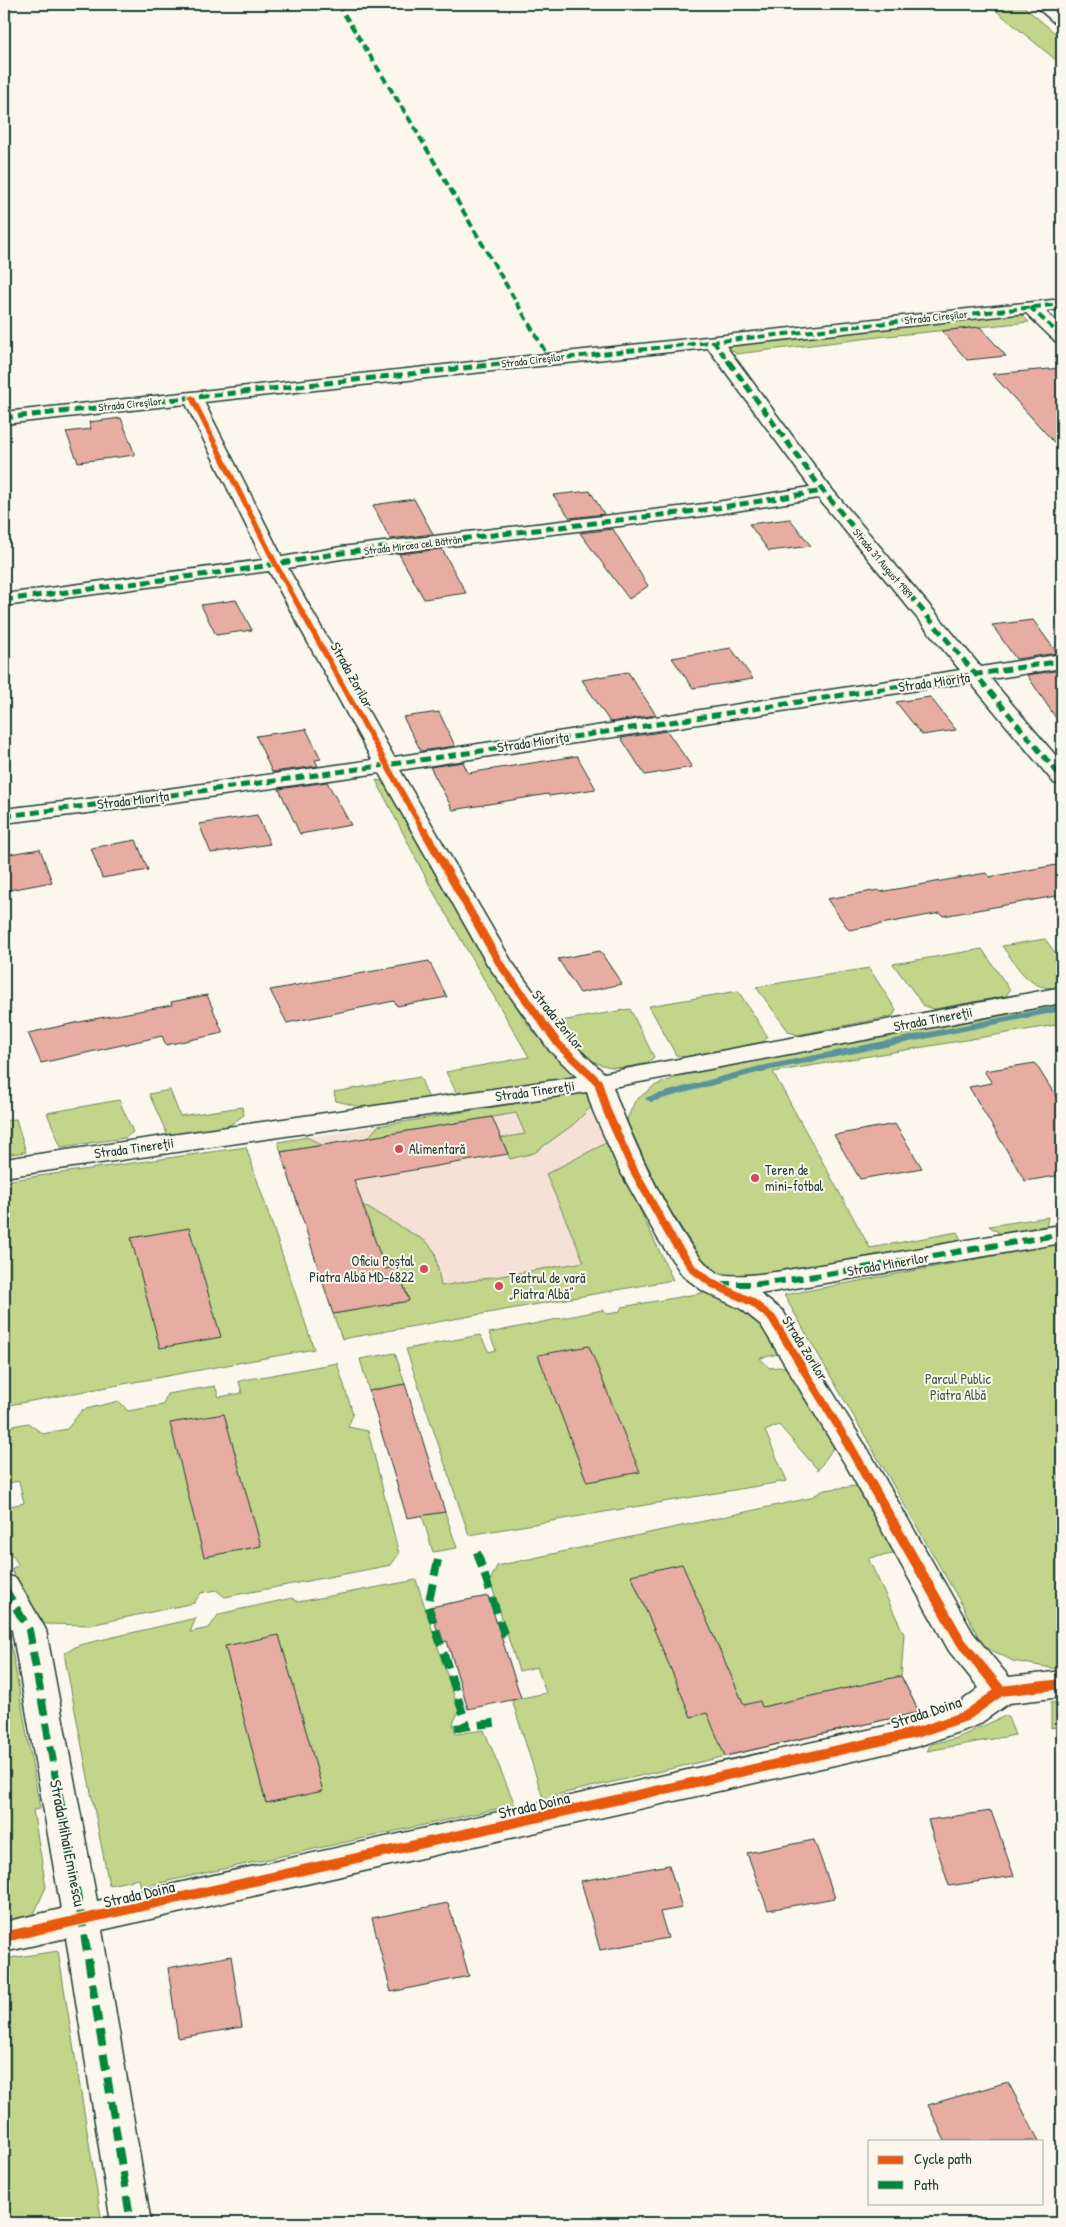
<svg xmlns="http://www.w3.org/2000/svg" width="1066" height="2227" font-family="'Patrick Hand',sans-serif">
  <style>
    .built { fill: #f5e1d6 }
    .green { fill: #c2d58a; stroke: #70895f }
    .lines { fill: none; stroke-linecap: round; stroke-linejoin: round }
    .stream { fill: #5a939c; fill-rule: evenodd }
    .building { fill: #e7ada3; stroke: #1f3d34 }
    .street-casing { stroke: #1f3d34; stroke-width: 3 }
    .secondary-casing { stroke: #1f3d34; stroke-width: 3 }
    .street { fill: #fbf7ec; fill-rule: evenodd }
    .secondary { fill: #fbf7ec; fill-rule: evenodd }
    .quiet-far3 { stroke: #00873e; stroke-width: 4; stroke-dasharray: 8 4; stroke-linecap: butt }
    .quiet-far2 { stroke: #00873e; stroke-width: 5; stroke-dasharray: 9 5; stroke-linecap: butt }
    .quiet-far1 { stroke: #00873e; stroke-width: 6; stroke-dasharray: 12 6; stroke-linecap: butt }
    .quiet { stroke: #00873e; stroke-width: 8; stroke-dasharray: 16 8; stroke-linecap: butt }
    .cycleway-far2-casing { stroke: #fbf7ec; stroke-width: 8 }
    .cycleway-far1-casing { stroke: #fbf7ec; stroke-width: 11 }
    .cycleway-casing { stroke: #fbf7ec; stroke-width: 13 }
    .cycleway-far2 { stroke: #e8590c; stroke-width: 5.5 }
    .cycleway-far1 { stroke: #e8590c; stroke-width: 8 }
    .cycleway { stroke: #e8590c; stroke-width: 10 }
    .poi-dot { fill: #d1495b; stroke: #fbf7ec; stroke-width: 2 }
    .labels { text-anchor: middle; stroke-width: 4; stroke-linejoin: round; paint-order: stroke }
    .far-street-label { font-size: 11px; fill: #1f3d34; stroke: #fbf7ec }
    .street-label { font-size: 14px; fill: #1f3d34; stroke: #fbf7ec }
    .poi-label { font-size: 14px; fill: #1f3d34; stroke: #fbf7ec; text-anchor: start }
    .park-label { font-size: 14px; fill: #405b45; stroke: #fbf7ec }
    .near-street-label { font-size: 16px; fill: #1f3d34; stroke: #fbf7ec }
  </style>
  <rect width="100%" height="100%" fill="#fbf7ec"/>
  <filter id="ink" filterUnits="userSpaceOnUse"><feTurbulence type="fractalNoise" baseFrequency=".02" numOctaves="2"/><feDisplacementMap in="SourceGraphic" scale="10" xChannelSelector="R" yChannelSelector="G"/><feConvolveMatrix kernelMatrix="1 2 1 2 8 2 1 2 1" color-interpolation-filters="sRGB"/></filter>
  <g filter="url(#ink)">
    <path class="built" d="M586,1092l87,188 -331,59 -64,-197z"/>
    <g class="green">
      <path d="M988,4h33l41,35v26z"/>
      <path d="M1019,312l10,10 -142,14 -151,18 -11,-11z"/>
      <path d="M376,780l10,2 44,76 41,79 58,89 18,21 26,23 -1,7 -114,19 -12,-24 83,-15 -99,-171z"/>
      <path d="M1045,939l17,23v25c-33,6 -42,-18 -60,-41z"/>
      <path d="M982,949l28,41 -4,6 -72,13 -10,-3 -31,-42z"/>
      <path d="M869,968l27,42 -3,6 -95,19 -9,-3 -33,-45z"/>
      <path d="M738,991l30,46 -5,5 -79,15 -8,-2 -27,-49z"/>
      <path d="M1062,1001v23l-289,48 97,176 87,-16 6,11 -201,33 -35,2 -21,-11 -65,-103 -11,-26 -3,-19 8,-18 19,-15 25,-10z"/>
      <path d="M630,1009l24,48c-6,7 -12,7 -21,9 -36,8 -60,-16 -78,-44z"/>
      <path d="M420,1077l9,22 -63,9 -30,-7 -2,-9z"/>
      <path d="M170,1090l10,26 62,-9 2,8 -17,12 -58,11 -20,-44z"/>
      <path d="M586,1092l6,14 -18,18 -40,29 -24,6 -9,-21 24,-4 -9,-21 -148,25 10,-12z"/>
      <path d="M119,1100l14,32 -8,6 -64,9 -14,-34z"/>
      <path d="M16,1119l10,33 -22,3v-34z"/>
      <path d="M307,1137l15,8 39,59 66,38 8,10 6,34 143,-24 -38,-88 62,-32 65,138 -331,59 -9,-25 76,-14 -8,-23 -18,3 -65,-134 -37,6 -3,-10z"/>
      <path d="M246,1147l68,202 -310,57v-225z"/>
      <path d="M1048,1217l-2,11 -44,7 -13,-9z"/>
      <path d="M1062,1243v427l-49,-9 -30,-15 -21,-41 -178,-310z"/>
      <path d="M708,1292l33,15 22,16 20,30 -23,5 9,10 22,-2 45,78 -18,26 -39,-45 -14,6 22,50 -318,54 -63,-186 74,-14 9,17 7,-2 -7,-17 113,-23 6,4 11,-2 3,-5z"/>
      <path d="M395,1353l10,31 -36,7 -9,-32z"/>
      <path d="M337,1363l16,51 -5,13 20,4 31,123 -8,11 -166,32 -9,-7 -15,3 -7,10 -104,22 -45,-1 -17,-23 -17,-32 8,-4 -13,-18 -2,-40 20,-4 -5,-22 -15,3v-56l24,-5 15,11 24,-5 15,-19 37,-9 9,10 35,-6 4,-11 48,-8 4,11 23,-4 -3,-12z"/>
      <path d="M856,1486l20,16 24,51 -32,5 36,76 -3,42 18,36 -376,86 -31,-98 34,-7 -9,-26 -18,4 -29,-90 7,-15 313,-68 14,-8z"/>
      <path d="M445,1512l12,36 -24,4 -11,-37z"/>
      <path d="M416,1580l43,131 -6,12 3,11 28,-4 31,75 -374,82 -2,-8 -30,6 -44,-226v-6l14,-8 117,-27 -6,14 19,-4 10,-14 73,-16 6,4z"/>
      <path d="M11,1644l28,159 1,6 -7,1 13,77 -13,29 -29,6v-276z"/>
      <path d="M1062,1701v25l-11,2v-25z"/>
      <path d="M1007,1715l8,20 -88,16 4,-7 26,-6z"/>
      <path d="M58,1951l44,272h-98v-264z"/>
    </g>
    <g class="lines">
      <path class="stream" d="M1062,1005v6l-305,62 -106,29 -6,-3 2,-2 109,-30z"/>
    </g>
    <g class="building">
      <path d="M980,327l26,29 -39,4 -25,-29z"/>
      <path d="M1062,368v83l-70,-77z"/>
      <path d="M121,418l14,37 -57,7 -12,-30 25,-3 -2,-7z"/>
      <path d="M590,491l14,23 -34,4 -17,-23z"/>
      <path d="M414,499l19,35 -43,5 -17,-34z"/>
      <path d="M790,519l21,27 -42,5 -20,-27z"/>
      <path d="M613,529l35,57 -19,13 -49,-66z"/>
      <path d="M442,549l24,44 -42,6 -25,-45z"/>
      <path d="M236,600l16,30 -36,5 -15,-30z"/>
      <path d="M1033,620l24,33 -41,6 -24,-34z"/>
      <path d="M731,648l22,31 -60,9 -21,-30z"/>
      <path d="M1062,670v57l-35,-52z"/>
      <path d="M628,672l28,43 -46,7 -28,-42z"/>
      <path d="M930,697l26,33 -34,5 -26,-33z"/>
      <path d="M439,712l16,34 -34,5 -18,-34z"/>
      <path d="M306,729l15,30 -6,1 3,6 -46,6 -16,-36z"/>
      <path d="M667,731l25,36 -47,8 -24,-37z"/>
      <path d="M577,756l19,33 -47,7 -1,-2 -95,16 -23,-43 33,-5 5,11z"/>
      <path d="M327,782l24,43 -51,9 -21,-45z"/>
      <path d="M257,815l13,29 -59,9 -12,-29z"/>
      <path d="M136,840l12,30 -46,8 -11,-30z"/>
      <path d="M40,849l12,33 -48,9v-36z"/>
      <path d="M1062,864v31l-119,21 -3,-3 -91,17 -22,-31 52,-9 1,2 106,-19 3,4z"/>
      <path d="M600,951l22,33 -42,9 -22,-34z"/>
      <path d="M429,961l18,36 -50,9 -3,-5 -107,22 -17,-33z"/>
      <path d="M207,995l16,38 -57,12 -4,-9 -121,27 -13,-30 66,-14 78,-14 -1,-3z"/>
      <path d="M1035,1063l27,43v69l-37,6 -56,-94 23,-4 -8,-12z"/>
      <path d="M492,1117l16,37 -154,26 31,89 12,-2 12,34 -76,13 -52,-162z"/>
      <path d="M895,1124l27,44 -62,11 -26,-44z"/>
      <path d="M189,1228l32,109 -61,11 -29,-110z"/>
      <path d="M589,1346l37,93 14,33 -53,10 -49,-127z"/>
      <path d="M405,1384l40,128 -38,6 -38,-127z"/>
      <path d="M224,1414l37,132 -57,11 -34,-134z"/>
      <path d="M682,1564l62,141 16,-4 2,6 139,-31 18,36 -194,44 -18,-43 -16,4 -60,-142z"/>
      <path d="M488,1596l33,102 -53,11 -21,-68 -6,1 -11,-35z"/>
      <path d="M279,1635l44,156 -57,12 -41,-157z"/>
      <path d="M991,1811l23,65 -65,10 -21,-66z"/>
      <path d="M814,1840l21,58 -67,12 -21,-57z"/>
      <path d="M669,1865l13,43 -22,4 8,26 -68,12 -19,-69z"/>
      <path d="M448,1903l21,73 -78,16 -19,-74z"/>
      <path d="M231,1956l11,71 -64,11 -10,-70z"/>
      <path d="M1008,2082l31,59h-94l-17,-36z"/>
    </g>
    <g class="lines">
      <defs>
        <path id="street" d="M1062,299v10l-17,2 17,16v16l-7,-2 -29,-28 -300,33 104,141 151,180 81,-13v14l-71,11 71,84v22l-8,-2 -84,-101 -570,88 112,192 56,77 36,34 458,-86v16l-449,84c13,40 70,168 105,186 12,6 60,-1 75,-4 90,-12 179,-32 269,-44v18l-302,51 23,17 90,147 100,175 36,44 53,-6v26l-53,6 -31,22 -59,21 -817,184 49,293h-40l-45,-285 -62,14v-30l57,-13 -49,-279 -8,-14v-41l12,3 30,52 51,271 820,-182 37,-12 25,-19 -30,-37 -101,-182 -87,-144 -20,-16 -38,-18 -20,-15 -25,-37 -39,-70 -26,-58 -6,-19 -583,85v-18l573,-82 -27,-26 -63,-87 -108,-191 -233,33 -142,17v-14l142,-17 226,-32 -103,-189 -265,35v-12l259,-34 -77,-156 -182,20v-12zM708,348l102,139 -106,17 -363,43 -59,10 -78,-155zM818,498l142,172 -566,87 -106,-189 53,-9 363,-43z"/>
        <path id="secondary" d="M1033,4h16l13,11v11l-5,-1z"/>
      </defs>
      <use href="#street" class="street-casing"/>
      <use href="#secondary" class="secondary-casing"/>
      <use href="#street" class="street"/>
      <use href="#secondary" class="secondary"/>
      <g class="quiet-far3">
        <path d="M338,4l73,118 138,236"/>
        <path d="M1030,307l32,30"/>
        <path d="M713,341l17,23"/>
        <path d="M508,364l554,-60"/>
      </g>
      <g class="quiet-far2">
        <path d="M729,362l94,129 239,287"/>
        <path d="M4,418l515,-56"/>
        <path d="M4,600l236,-30 101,-17 363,-43 119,-19"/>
        <path d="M4,816c354,-42 706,-101 1058,-155"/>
      </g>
      <path class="quiet-far1" d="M719,1284h41l62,-9 240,-41"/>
      <g class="quiet">
        <path d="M477,1552l27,82 4,3"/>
        <path d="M438,1560l-10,45 39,121"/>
        <path d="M4,1587l25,43 53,291 49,302"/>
        <path d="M455,1728l46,-6"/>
      </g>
      <defs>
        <path id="cycleway-far2" d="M192,398l84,167 149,269"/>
        <path id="cycleway-far1" d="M425,832l75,132 59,81 39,37 9,29 26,58 39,70 21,30 20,15 39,18 20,16 75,123"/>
        <g id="cycleway">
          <path d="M846,1440l115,202 40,49"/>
          <path d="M4,1937l915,-205 47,-16 35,-25 61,-7"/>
        </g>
      </defs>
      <use href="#cycleway-far2" class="cycleway-far2-casing"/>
      <use href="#cycleway-far1" class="cycleway-far1-casing"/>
      <use href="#cycleway" class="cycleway-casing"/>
      <use href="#cycleway-far2" class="cycleway-far2"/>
      <use href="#cycleway-far1" class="cycleway-far1"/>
      <use href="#cycleway" class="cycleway"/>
    </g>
  </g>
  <g class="poi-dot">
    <circle cx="399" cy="1149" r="5"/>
    <circle cx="755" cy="1178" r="5"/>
    <circle cx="424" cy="1269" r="5"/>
    <circle cx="499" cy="1286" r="5"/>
  </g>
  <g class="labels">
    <g class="far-street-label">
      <text transform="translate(936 317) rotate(-6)" y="4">Strada Cireşilor</text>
      <text transform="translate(533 360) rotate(-7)" y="4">Strada Cireşilor</text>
      <text transform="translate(130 404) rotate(-6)" y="4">Strada Cireşilor</text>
      <text transform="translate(413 545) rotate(-7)" y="4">Strada Mircea cel Bătrân</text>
      <text transform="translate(883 563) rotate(50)" y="4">Strada 31 August 1989</text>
    </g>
    <g class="street-label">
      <text transform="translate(352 675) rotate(61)" y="5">Strada Zorilor</text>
      <text transform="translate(934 682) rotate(-8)" y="5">Strada Mioriţa</text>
      <text transform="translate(533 742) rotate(-9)" y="5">Strada Mioriţa</text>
      <text transform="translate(133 800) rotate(-7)" y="5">Strada Mioriţa</text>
      <text transform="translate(933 1019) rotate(-11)" y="5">Strada Tinereţii</text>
      <text transform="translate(558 1020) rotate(51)" y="5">Strada Zorilor</text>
      <text transform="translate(535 1091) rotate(-8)" y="5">Strada Tinereţii</text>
      <text transform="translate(134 1148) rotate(-8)" y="5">Strada Tinereţii</text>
      <text transform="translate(888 1264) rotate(-10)" y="5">Strada Minerilor</text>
      <text transform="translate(805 1348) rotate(58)" y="5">Strada Zorilor</text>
    </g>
    <g class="poi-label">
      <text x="409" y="1154">Alimentară</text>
      <text x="765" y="1175">Teren de<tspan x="765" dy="16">mini-fotbal</tspan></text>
      <text x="414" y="1266" text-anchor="end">Oficiu Poștal<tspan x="414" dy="16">Piatra Albă MD-6822</tspan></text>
      <text x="509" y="1283">Teatrul de vară<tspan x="509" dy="16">„Piatra Albă”</tspan></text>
    </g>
    <g class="park-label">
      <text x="958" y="1384">Parcul Public<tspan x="958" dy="16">Piatra Albă</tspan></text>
    </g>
    <g class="near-street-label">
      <text transform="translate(926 1712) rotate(-18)" y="6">Strada Doina</text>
      <text transform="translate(534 1805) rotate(-13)" y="6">Strada Doina</text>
      <text transform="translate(68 1843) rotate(79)" y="6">Strada Mihai Eminescu</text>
      <text transform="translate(139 1894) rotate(-13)" y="6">Strada Doina</text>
    </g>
  </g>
  <rect width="1066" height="2227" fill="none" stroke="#fbf7ec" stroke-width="20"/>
  <rect x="10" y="10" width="1046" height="2207" fill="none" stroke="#1f3d34" stroke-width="2" filter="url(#ink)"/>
  <rect x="868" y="2140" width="175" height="65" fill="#fbf7ec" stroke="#a3ada2"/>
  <rect x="878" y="2156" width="25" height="8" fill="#e8590c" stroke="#a3ada2"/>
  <text x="914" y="2164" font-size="15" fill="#1f3d34">Cycle path</text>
  <rect x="878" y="2181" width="25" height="8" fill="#00873e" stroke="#a3ada2"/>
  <text x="914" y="2190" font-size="15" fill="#1f3d34">Path</text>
</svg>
